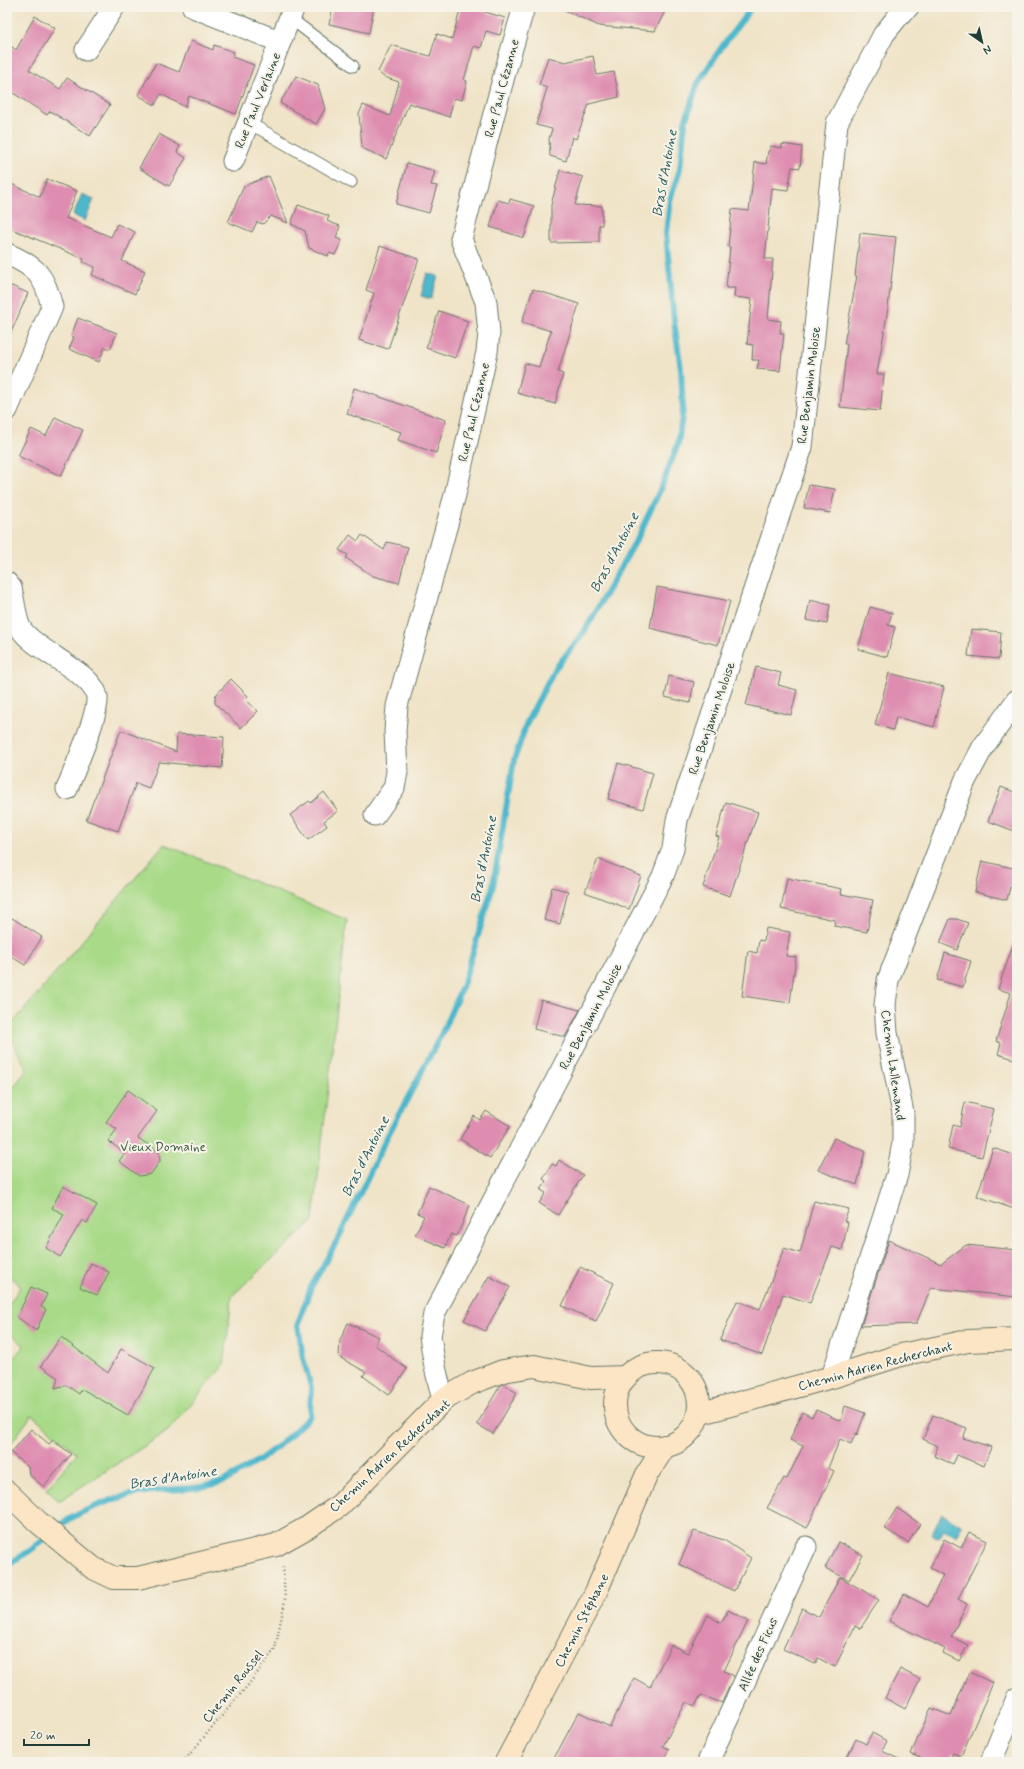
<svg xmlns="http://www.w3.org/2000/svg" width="1024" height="1769" font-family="Mynerve,sans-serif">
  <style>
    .green { fill: #a9da88; stroke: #648c5e }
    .water { fill: #4eb7cc; stroke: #367a80 }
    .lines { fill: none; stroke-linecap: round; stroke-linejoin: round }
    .stream { stroke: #4eb7cc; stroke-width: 6 }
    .building { fill: #de8db1 }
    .service-casing { stroke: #687768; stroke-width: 13 }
    .minor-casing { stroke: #687768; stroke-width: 23 }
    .secondary-casing { stroke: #687768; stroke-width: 24 }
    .path { stroke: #687768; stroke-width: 2.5; stroke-dasharray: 1 3; stroke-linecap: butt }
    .service { stroke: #fff; stroke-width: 11 }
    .minor { stroke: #fff; stroke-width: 21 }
    .secondary { stroke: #fce5c4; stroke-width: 22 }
    .labels { text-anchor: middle; stroke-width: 4; stroke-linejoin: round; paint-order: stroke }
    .street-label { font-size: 13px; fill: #1f3d34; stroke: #f7f3e8 }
    .park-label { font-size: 13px; fill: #3b5c45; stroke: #f7f3e8 }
    .water-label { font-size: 14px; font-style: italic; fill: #2b5c5a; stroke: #f7f3e8 }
  </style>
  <rect width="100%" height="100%" fill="#f7f3e8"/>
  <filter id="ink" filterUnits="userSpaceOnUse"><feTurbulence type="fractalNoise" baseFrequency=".025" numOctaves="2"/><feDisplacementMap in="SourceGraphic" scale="8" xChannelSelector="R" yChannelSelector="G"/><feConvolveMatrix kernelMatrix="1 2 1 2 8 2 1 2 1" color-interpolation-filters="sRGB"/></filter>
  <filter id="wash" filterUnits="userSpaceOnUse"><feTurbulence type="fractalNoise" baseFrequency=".012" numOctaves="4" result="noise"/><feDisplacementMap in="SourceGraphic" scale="16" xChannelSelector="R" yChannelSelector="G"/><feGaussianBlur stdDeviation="0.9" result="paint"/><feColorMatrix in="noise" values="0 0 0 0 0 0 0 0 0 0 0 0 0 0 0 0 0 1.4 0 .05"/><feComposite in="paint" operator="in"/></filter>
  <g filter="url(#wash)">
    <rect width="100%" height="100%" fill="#f0e4c8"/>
    <path class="green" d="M164,844l183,76 -34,301 -81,75 -8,69 -56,66 -109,70 -13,-12 31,-36 -45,-38 -20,27 -5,-4v-73l17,-19 -17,-16v-23l14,-21 -14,-11v-180l20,-25 -20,-40z"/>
    <g class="water">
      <path d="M82,194l12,5 -9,22 -12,-6z"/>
      <path d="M427,273l11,3 -7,23 -10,-3z"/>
      <path d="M942,1514l20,11 -6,11 -12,-6 -5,8 -8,-4z"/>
    </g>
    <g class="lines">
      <g class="stream">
        <path d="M54,1530c20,-17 58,-32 84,-37 28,-5 57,-2 84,-11 6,-2 11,-6 16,-9 28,-15 50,-35 72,-57l1,-29 -8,-29 -5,-34 13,-37 27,-48 49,-102 54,-102 23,-53 29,-96 21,-126 13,-38 27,-52 30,-38 54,-95 23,-49 17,-44 5,-34 -2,-41 -7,-48 -8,-88 4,-33 10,-31 5,-47 13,-39 23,-35 31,-41"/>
        <path d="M7,1565l24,-15 17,-14"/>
      </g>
    </g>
    <g id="blocks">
      <g class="building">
        <path d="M333,7h41l-5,26 -40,-9z"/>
        <path d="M461,7h8l36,11 -5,17 -14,-4 -5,17 -7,-2 -10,34 3,1 -5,19 -8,-2 -5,19 -40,-14 -23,56 -24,-11 -3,-34 4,-9 27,11 9,-34 -15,-5 -6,-5 13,-27 39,11 7,-22 15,5z"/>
        <path d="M558,7h109l-12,24 -56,-5z"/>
        <path d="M35,16l20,12 -26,42 31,19 7,-11 43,27 -20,31 -40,-25 -3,4 -40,-26v-46l9,7z"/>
        <path d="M191,41l22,9 1,-5 20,7 -2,5 22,8 -18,49 -47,-18 -4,11 -24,-13 -6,11 -17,-10 18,-32 23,9z"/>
        <path d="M593,56l4,19 17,-3 5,25 -30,7 -13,35 -4,-2 -6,24 -16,-5 -1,-17 3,-10 -16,-4 11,-37 -8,-3 9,-28 17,5z"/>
        <path d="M296,76l22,9 7,24 -9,15 -36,-21z"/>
        <path d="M159,134l21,12 -3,6 9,6 -17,28 -30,-18z"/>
        <path d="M782,144l20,3 -2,21 -8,-1 -4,23 -16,-2 -7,71h8l-5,60 13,2 -1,12h4l-4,38 -23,-2 2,-9h-7l1,-15 -6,-1 5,-45 -18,-2 1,-9h-9l4,-41h-2l4,-38 17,2 6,-49 11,2 2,-13h2v-5l12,2z"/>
        <path d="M407,163l28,8 -4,14 6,1 -8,27 -33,-9z"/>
        <path d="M560,170l23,7 -8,28 27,1v19h-3v17l-48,1v-38z"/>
        <path d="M269,176l19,47 -17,-7 -8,8 -6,-2 -5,10 -24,-10 16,-36z"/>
        <path d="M47,179l30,12 -11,27 45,19 6,-13 18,8 -13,29 23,10 -10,23 -43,-19 3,-8 -12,-5 1,-3 -77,-32v-45l33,15z"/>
        <path d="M510,199l24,7 -10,32 -34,-11 8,-27 11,3z"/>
        <path d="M298,205l31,11 -2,5 13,5 -4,12 6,2 -7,15 -6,-2 -1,3 -19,-8 -4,-17 -14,-7z"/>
        <path d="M860,233l36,4 -8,71 -11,66h7l-4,37 -40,-4 7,-63h-3l13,-68h-2z"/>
        <path d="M380,246l39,13 -31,90 -29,-9 15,-47 -8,-3z"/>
        <path d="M7,284l21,9 -21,49z"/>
        <path d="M533,289l46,15 -21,68 5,2 -8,30 -38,-11 8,-30 14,4 12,-36 -29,-9z"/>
        <path d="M439,311l29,10 -13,37 -29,-10z"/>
        <path d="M78,318l39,15 -7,16 -5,-2 -6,15 -30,-13 5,-12 -3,-1z"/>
        <path d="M354,388l92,32 -10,33 -38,-13 3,-8 -54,-18z"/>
        <path d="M55,417l28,13 -22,46 -43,-20 13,-27 15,7z"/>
        <path d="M809,485l26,4 -5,24 -26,-5z"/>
        <path d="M350,535l8,6 4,-6 22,15 3,-8 21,5 -9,36 -26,-7 -27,-18 2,-3 -9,-5z"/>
        <path d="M657,587l73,14 -12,44 -68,-17z"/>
        <path d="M810,600l20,5 -3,19 -21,-4z"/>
        <path d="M870,607l22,6 -4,12 7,2 -8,30 -29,-8z"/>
        <path d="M971,629l30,3 -2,27 -31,-3z"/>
        <path d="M756,667l25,6 -3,12 19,5 -6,25 -45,-10z"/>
        <path d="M889,673l55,14 -10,40 -38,-10 -3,13 -18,-5z"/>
        <path d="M669,676l25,6 -4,21 -25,-6z"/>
        <path d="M231,679l17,17 -3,3 13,12 -17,17 -26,-25v-7z"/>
        <path d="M121,730l55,22 1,-18 47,3 -2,31 -63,-6 -10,26 -13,-5 -18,48 -32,-11z"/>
        <path d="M618,763l35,10 -10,36 -35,-10z"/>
        <path d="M1001,787l16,6v39l-29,-11z"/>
        <path d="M324,792l14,19 -14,10 3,5 -19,14 -18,-25 19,-14 2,2z"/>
        <path d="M726,802l32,10 -28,84 -27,-9 16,-50 -3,-1z"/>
        <path d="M598,859l43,17 -12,33 -44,-17z"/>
        <path d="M982,861l35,8v20l-7,-2 -3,13 -32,-8z"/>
        <path d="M787,878l55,11 -1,5 32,6 -6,32 -33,-6 1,-6 -54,-11z"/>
        <path d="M552,887l16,4 -8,33 -16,-4z"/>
        <path d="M12,918l30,19 -17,28 -18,-11v-27z"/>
        <path d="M950,919h7l11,4 -11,27 -17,-7z"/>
        <path d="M766,928l24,4 -4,24 10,1 -6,46 -48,-7 6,-45 9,2 2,-13 5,1z"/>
        <path d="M1014,942l3,1v117l-19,-6 3,-11 -5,-2 15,-48 -13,-4z"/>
        <path d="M945,953l26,8 -8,26 -26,-7z"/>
        <path d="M541,1000l39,10 -15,27 -31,-8z"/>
        <path d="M128,1090l29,21 -19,27 21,14 1,9 -9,13 -12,2 -20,-15 6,-8 -17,-12 9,-12 -11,-7z"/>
        <path d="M965,1102l29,7 -12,48 -34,-8 5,-24 7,2z"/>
        <path d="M486,1111l24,15 -20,32 -30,-19 14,-23 6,4z"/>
        <path d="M834,1138l31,13 -8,34 -39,-15z"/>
        <path d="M993,1148l24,8v54l-40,-14z"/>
        <path d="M559,1160l24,15 -25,40 -19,-12 7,-10 -5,-3 5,-9 -3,-2 9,-15 4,2z"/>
        <path d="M63,1186l34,19 -10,18 -5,-3 -22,37 -14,-9 18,-34 -12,-6z"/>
        <path d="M429,1186l41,19 -13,31 -6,-2 -6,14 -30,-13 9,-19 -7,-3z"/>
        <path d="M814,1201l35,8 -5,12 4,1 -6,28 -10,-3 -22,56 -27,-9 -21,61 -42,-15 17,-39 23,8 24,-61 16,5z"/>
        <path d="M889,1240l52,24 25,-19 51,5v47l-86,-9 -15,36 -55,2z"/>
        <path d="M91,1263l18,9 -12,23 -17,-8z"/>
        <path d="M580,1267l34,16 -18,38 -34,-15z"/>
        <path d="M489,1276l21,11 -25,44 -21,-11z"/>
        <path d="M31,1287l16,7 -6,13 5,2 -10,22 -19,-14z"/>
        <path d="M348,1323l31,14 -4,8 32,24 -18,26 -26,-19 3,-4 -27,-15 1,-17z"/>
        <path d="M61,1337l47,36 13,-24 34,19 -27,47 -46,-26 -3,5 -13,-9 -11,3 3,-10 -17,-12z"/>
        <path d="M503,1384l14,9 -24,41 -16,-10 23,-38z"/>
        <path d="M845,1406l20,7 -8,22 -1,-2 -5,11 -11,-5 -12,29 6,3 -27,57 -40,-20 17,-30 3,1 16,-33 -13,-6 12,-28 10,5 4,-7 25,11z"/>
        <path d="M933,1415l34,13 -4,10 28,9 -7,19 -27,-11 -4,9 -19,-8 4,-10 -15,-7z"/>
        <path d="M31,1429l18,15 4,-4 18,14 -27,33 -15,-12 -1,-8 -17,-14z"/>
        <path d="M897,1508l23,16 -12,19 -24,-15z"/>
        <path d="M694,1531l30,9 27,18 -17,33 -55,-27z"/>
        <path d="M969,1532l18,9 -29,58 9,5 -16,33 17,8 -9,16 -16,-8 2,-4 -56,-28 15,-27 24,13 15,-32 -13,-7 14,-29 17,9z"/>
        <path d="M838,1542l25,13 -14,25 -24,-12z"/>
        <path d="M840,1577l39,23 -19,29 -5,-3 -20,41 -17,-9 -3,6 -32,-15 19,-41 17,9z"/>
        <path d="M728,1610l20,11 -24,50 10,5 -12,27 -21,-8 -6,11 -9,-4 -23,44 6,3 -7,13h-110l27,-50 31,15 24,-49 16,9 21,-42 17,8 20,-38 13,8z"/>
        <path d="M900,1669l20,10 -15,30 -20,-11z"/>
        <path d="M969,1672l24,11 -32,73 -8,-3 -4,9h-19l-19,-8 20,-46 20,8z"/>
        <path d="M872,1733l15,8 -5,10 23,11h-60l11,-23 10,5z"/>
      </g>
    </g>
  </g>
  <g filter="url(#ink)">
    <use href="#blocks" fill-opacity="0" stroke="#687768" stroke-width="1"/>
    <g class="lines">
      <defs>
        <g id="service">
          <path d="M290,18l63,48"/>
          <path d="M247,124l13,5 91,53"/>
        </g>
        <g id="minor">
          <path d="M193,7l75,30 13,3"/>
          <path d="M86,50l28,-43"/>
          <path d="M233,161l61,-154"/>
          <path d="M7,254c29,12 38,22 45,53l-45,103"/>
          <path d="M7,583l4,5c3,11 5,34 10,41 15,23 72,43 76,68 2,17 -23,73 -30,92"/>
          <path d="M375,815l19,-27 3,-16 -2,-41 2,-25 58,-211 32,-143 2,-19 -3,-31 -25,-63 44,-167 19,-65"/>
          <path d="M832,1377l65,-202 6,-32v-30l-16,-80 -2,-28 3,-25 77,-199 18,-34 34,-47"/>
          <path d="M443,1400l-8,-33 -5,-31 4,-22 229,-438 10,-27 4,-29 125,-373 35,-324 47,-89 16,-20 8,-7"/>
          <path d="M708,1762l98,-215"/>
          <path d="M991,1762l26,-64"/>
        </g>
        <g id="secondary">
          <circle cx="657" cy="1405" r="42"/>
          <path d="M698,1414l134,-37 69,-22 67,-14 49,-2"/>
          <path d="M7,1492l31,30 55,46 21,10h24l138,-33 32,-18 31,-21 104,-106 29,-17 31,-12 31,-5 57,12 35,-1"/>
          <path d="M506,1762l90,-170 51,-118 18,-28"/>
        </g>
      </defs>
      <use href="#service" class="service-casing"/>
      <use href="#minor" class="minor-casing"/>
      <use href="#secondary" class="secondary-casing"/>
      <path class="path" d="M183,1762l66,-78 26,-35 10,-49 -2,-35"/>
      <use href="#service" class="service"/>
      <use href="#minor" class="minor"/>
      <use href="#secondary" class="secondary"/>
    </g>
  </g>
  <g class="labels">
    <g class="street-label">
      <text transform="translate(501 88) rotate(-75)" y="5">Rue Paul Cézanne</text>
      <text transform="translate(257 100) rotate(-68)" y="5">Rue Paul Verlaine</text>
      <text transform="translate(808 385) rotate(-83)" y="5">Rue Benjamin Moloise</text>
      <text transform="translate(473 412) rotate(-77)" y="5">Rue Paul Cézanne</text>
      <text transform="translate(711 718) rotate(-71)" y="5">Rue Benjamin Moloise</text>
      <text transform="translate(590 1016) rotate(-62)" y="5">Rue Benjamin Moloise</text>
      <text transform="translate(894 1065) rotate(82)" y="5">Chemin Lallemand</text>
      <text transform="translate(875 1365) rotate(-15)" y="5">Chemin Adrien Recherchant</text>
      <text transform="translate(389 1455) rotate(-43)" y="5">Chemin Adrien Recherchant</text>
      <text transform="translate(581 1620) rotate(-63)" y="5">Chemin Stéphane</text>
      <text transform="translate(757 1654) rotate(-66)" y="5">Allée des Ficus</text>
      <text transform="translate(232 1686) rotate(-51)" y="5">Chemin Roussel</text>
    </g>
    <g class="park-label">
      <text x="163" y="1151">Vieux Domaine</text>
    </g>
    <g class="water-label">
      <text transform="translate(664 173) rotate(-80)" y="5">Bras d'Antoine</text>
      <text transform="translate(614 552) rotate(-62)" y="5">Bras d'Antoine</text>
      <text transform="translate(483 859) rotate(-79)" y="5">Bras d'Antoine</text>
      <text transform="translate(365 1156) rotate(-63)" y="5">Bras d'Antoine</text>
      <text transform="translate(173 1477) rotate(-9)" y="5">Bras d'Antoine</text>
    </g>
  </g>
  <rect width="1024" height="1769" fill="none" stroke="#f7f3e8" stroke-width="24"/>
  <g transform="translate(982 42) rotate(146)" stroke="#f7f3e8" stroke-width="3" paint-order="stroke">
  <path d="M0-3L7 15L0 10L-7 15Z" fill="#1f3d34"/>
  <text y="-6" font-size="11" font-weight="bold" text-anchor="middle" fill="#1f3d34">N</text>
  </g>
  <path d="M24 1739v6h65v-6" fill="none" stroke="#1f3d34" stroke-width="2"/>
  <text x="30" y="1739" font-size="12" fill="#1f3d34" stroke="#f7f3e8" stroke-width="3" paint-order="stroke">20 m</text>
</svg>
